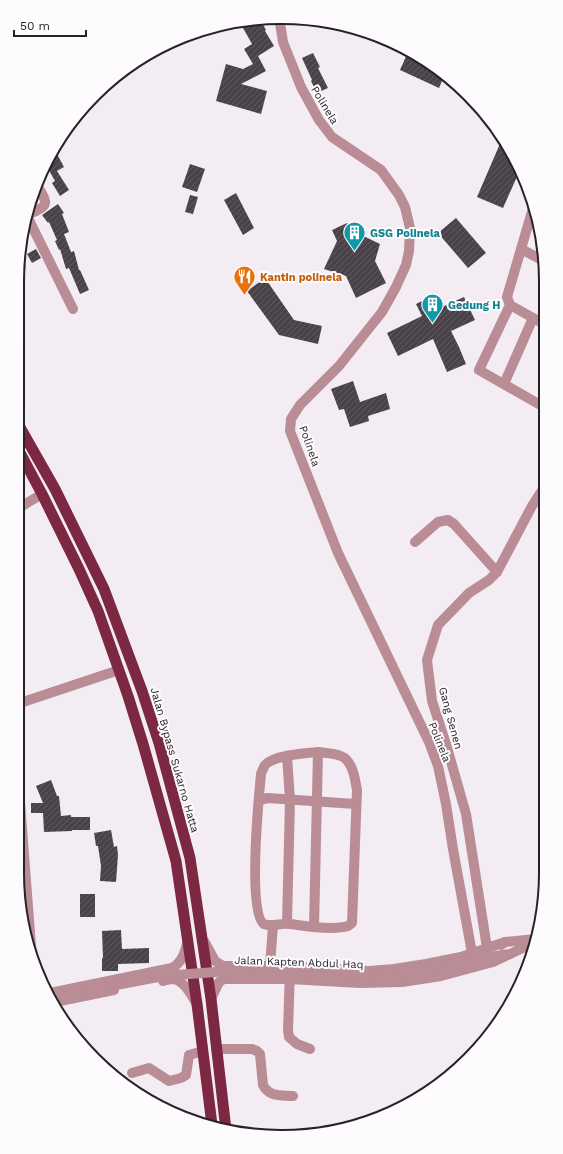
<svg xmlns="http://www.w3.org/2000/svg" width="563" height="1154" font-family="'Work Sans',sans-serif">
  <style>
    .building { fill: url(#building-hatch) }
    .lines { fill: none; stroke-linecap: round; stroke-linejoin: round }
    .minor { stroke: #ba8d96; stroke-width: 10 }
    .tertiary { stroke: #ba8d96; stroke-width: 10 }
    .trunk { stroke: #7c2842; stroke-width: 11 }
    .tertiary-bridge { stroke: #ba8d96; stroke-width: 10 }
    .labels { text-anchor: middle; stroke-width: 4; stroke-linejoin: round; paint-order: stroke }
    .street-label { font-size: 11px; fill: #262326; stroke: #fefbfe }
    .culture-label { font-size: 11px; font-weight: bold; fill: #0d838f; stroke: #fefbfe; text-anchor: start }
    .food-label { font-size: 11px; font-weight: bold; fill: #c56008; stroke: #fefbfe; text-anchor: start }
    .rim { fill: none; stroke: #262326; stroke-width: 2 }
  </style>
  <defs>
    <pattern id="building-hatch" width="6" height="6" patternUnits="userSpaceOnUse"><rect width="6" height="6" fill="#494349"/><path d="M-1 1l2-2M0 6l6-6M5 7l2-2" fill="none" stroke="#605b60"/></pattern>
  </defs>
  <rect width="100%" height="100%" fill="#f4ecf3"/>
  <g class="building">
    <path d="M260,19l6,11 -1,1 9,15 -16,10 8,15 -25,13 26,7 -6,23 -45,-13 10,-37 17,5 10,-5 -9,-15 8,-5 -9,-16z"/>
    <path d="M408,52l35,20 2,2 -6,14 -39,-18z"/>
    <path d="M313,53l7,14 -2,1 10,20 -11,5 -6,-12 1,-1 -10,-22z"/>
    <path d="M502,139l18,31 -17,38 -26,-11z"/>
    <path d="M57,154l7,13 -7,4 12,19 -9,6 -8,-13 3,-2 -9,-16 3,-8 1,1z"/>
    <path d="M190,164l15,5 -8,23 -15,-5z"/>
    <path d="M34,192l4,10 -9,5 2,-8z"/>
    <path d="M236,193l18,35 -11,7 -19,-35z"/>
    <path d="M190,195l8,2 -5,17 -8,-2z"/>
    <path d="M58,204l6,9 -2,1 7,18 -5,2 7,18 3,-1 5,19h1l9,20 -9,4 -11,-26 -3,1 -6,-20 -1,1 -4,-9 2,-1 -8,-18 -1,1 -6,-8z"/>
    <path d="M456,218l30,35 -18,15 -30,-35z"/>
    <path d="M347,223l8,9 25,12 -5,17 11,22 -30,15 -10,-22 -22,-7 13,-28 -5,-11z"/>
    <path d="M36,249l5,9 -9,5 -5,-9z"/>
    <path d="M265,278l29,42 28,6 -4,18 -39,-9 -32,-44z"/>
    <path d="M434,295l6,13 24,-11 11,23 -24,11 8,16 7,17 -19,8 -14,-33 -35,17 -11,-23 35,-17 -6,-12z"/>
    <path d="M353,381l7,21 26,-9 4,16 -22,7 1,5 -19,6 -6,-18 -5,1 -8,-21z"/>
    <path d="M51,780l6,16h2l2,20 10,-1v2h19v13h-18v1l-28,1 -1,-19h-12v-10h12l-7,-17z"/>
    <path d="M111,830l3,17 3,-1 1,9 -2,27 -16,-1 1,-15 -3,-20h-2l-2,-13z"/>
    <rect x="80" y="894" width="15" height="23"/>
    <path d="M121,930l1,19 27,-1v15l-31,1v7h-16v-13h1l-1,-27z"/>
  </g>
  <g class="lines">
    <g class="minor">
      <path d="M279,17l4,25 18,45 18,33 13,17 49,33 18,25 6,12 5,21 -1,23 -3,14 -10,22 -14,25 -43,54 -39,39 -9,14 -1,12 48,122 91,189 9,24 8,38 7,45 19,104"/>
      <path d="M533,208l-26,89 3,8 34,19"/>
      <path d="M26,216c24,-12 23,-10 10,-33"/>
      <path d="M27,216l46,93"/>
      <path d="M521,249l23,12"/>
      <path d="M18,271l3,-4 -2,-4"/>
      <path d="M510,305l-31,65 65,37"/>
      <path d="M504,384l29,-66"/>
      <path d="M17,509l25,-15"/>
      <path d="M415,542l23,-20 10,-2 6,4 43,48"/>
      <path d="M17,704l102,-34"/>
      <path d="M318,752c7,1 16,1 23,4 12,5 14,23 16,34l-5,133 -4,3c-13,4 -37,1 -51,-1 -3,-1 -6,-1 -9,-1 -7,-1 -18,3 -24,0 -17,-9 -5,-129 -3,-150 1,-3 3,-7 4,-9 9,-10 41,-12 53,-13z"/>
      <path d="M287,756l3,44 -3,123"/>
      <path d="M17,763l15,196"/>
      <path d="M259,800l9,-2 87,6"/>
      <path d="M314,927l4,-175"/>
      <path d="M487,948l-21,-134 -20,-70 -14,-43 -5,-41 11,-35 31,-32 20,-13 8,-8 35,-66 13,-20"/>
      <path d="M270,966l3,-41"/>
      <path d="M290,970l-2,60 1,7 8,7 13,5"/>
      <path d="M216,1049h36l5,2 3,3 3,31c6,12 18,10 30,11"/>
      <path d="M132,1073l17,-5 20,13 12,-3 5,-3 3,-20 14,-4"/>
    </g>
    <g class="tertiary">
      <path d="M204,941l11,20 8,5h60l86,5 25,-2 32,-5 35,-7 44,-15"/>
      <path d="M501,945l4,-3 31,-3"/>
      <path d="M475,959l35,-5 17,-8 9,-7"/>
      <path d="M163,981c3,-1 6,-2 10,-2 11,1 18,16 24,25"/>
      <path d="M50,993l122,-25c11,-6 13,-17 16,-28"/>
      <path d="M211,999l8,-17 5,-3h65l71,4 42,-1 39,-6 52,-14 17,-8"/>
      <path d="M55,1002l59,-12"/>
    </g>
    <g class="trunk">
      <path d="M17,422l38,67 49,100 38,102 17,52 31,115 21,141 15,131"/>
      <path d="M17,447l25,47 37,75 19,42 30,85 15,48 33,117 21,143 15,121"/>
    </g>
    <path class="tertiary-bridge" d="M85,991l78,-15 79,-6 123,6 26,-1 38,-4 42,-11"/>
  </g>
  <defs>
    <symbol id="building-pin" viewBox="-11 -11 22 30"><path d="M0 17L-7.5 6A9.5 9.5 0 1 1 7.5 6Z" fill="#0f9aa8" stroke="#fefbfe"/><path d="M-4-6H4V6H1V3H-1V6H-4ZM-2.5-4.3h1.7v1.8h-1.7ZM.8-4.3h1.7v1.8H.8ZM-2.5-1h1.7V.8h-1.7ZM.8-1h1.7V.8H.8Z" fill="#fff"/></symbol>
    <symbol id="restaurant-pin" viewBox="-11 -11 22 30"><path d="M0 17L-7.5 6A9.5 9.5 0 1 1 7.5 6Z" fill="#e8710a" stroke="#fefbfe"/><path d="M-5-6h1v4h1v-4h1v4h1v-4h1v5L-1.5 .5V6h-2V.5L-5-1ZM5-6V6H3V1.5H1.5Q1.5-4 5-6Z" fill="#fff"/></symbol>
  </defs>
  <g fill-rule="evenodd">
    <use href="#building-pin" x="342" y="220" width="25" height="34"/>
    <use href="#restaurant-pin" x="232" y="264" width="25" height="34"/>
    <use href="#building-pin" x="420" y="292" width="25" height="34"/>
  </g>
  <g class="labels">
    <g class="street-label">
      <text transform="translate(325 105) rotate(59)" y="4">Polinela</text>
      <text transform="translate(310 446) rotate(71)" y="4">Polinela</text>
      <text transform="translate(451 718) rotate(75)" y="4">Gang Senen</text>
      <text transform="translate(440 742) rotate(68)" y="4">Polinela</text>
      <text transform="translate(175 760) rotate(74)" y="4">Jalan Bypass Sukarno Hatta</text>
      <text transform="translate(299 962) rotate(2)" y="4">Jalan Kapten Abdul Haq</text>
    </g>
    <g class="culture-label">
      <text x="370" y="237">GSG Polinela</text>
      <text x="448" y="309">Gedung H</text>
    </g>
    <g class="food-label">
      <text x="260" y="281">Kantin polinela</text>
    </g>
  </g>
  <path d="M0 0H563V1154H0ZM281 24H282A257 257 0 0 1 539 281V873A257 257 0 0 1 282 1130H281A257 257 0 0 1 24 873V281A257 257 0 0 1 281 24Z" fill="#fefbfe" fill-rule="evenodd"/>
  <path class="rim" d="M281 24H282A257 257 0 0 1 539 281V873A257 257 0 0 1 282 1130H281A257 257 0 0 1 24 873V281A257 257 0 0 1 281 24Z"/>
  <path d="M14 30v6h72v-6" fill="none" stroke="#262326" stroke-width="2"/>
  <text x="20" y="30" font-size="12" fill="#262326" stroke="#fefbfe" stroke-width="3" paint-order="stroke">50 m</text>
</svg>
